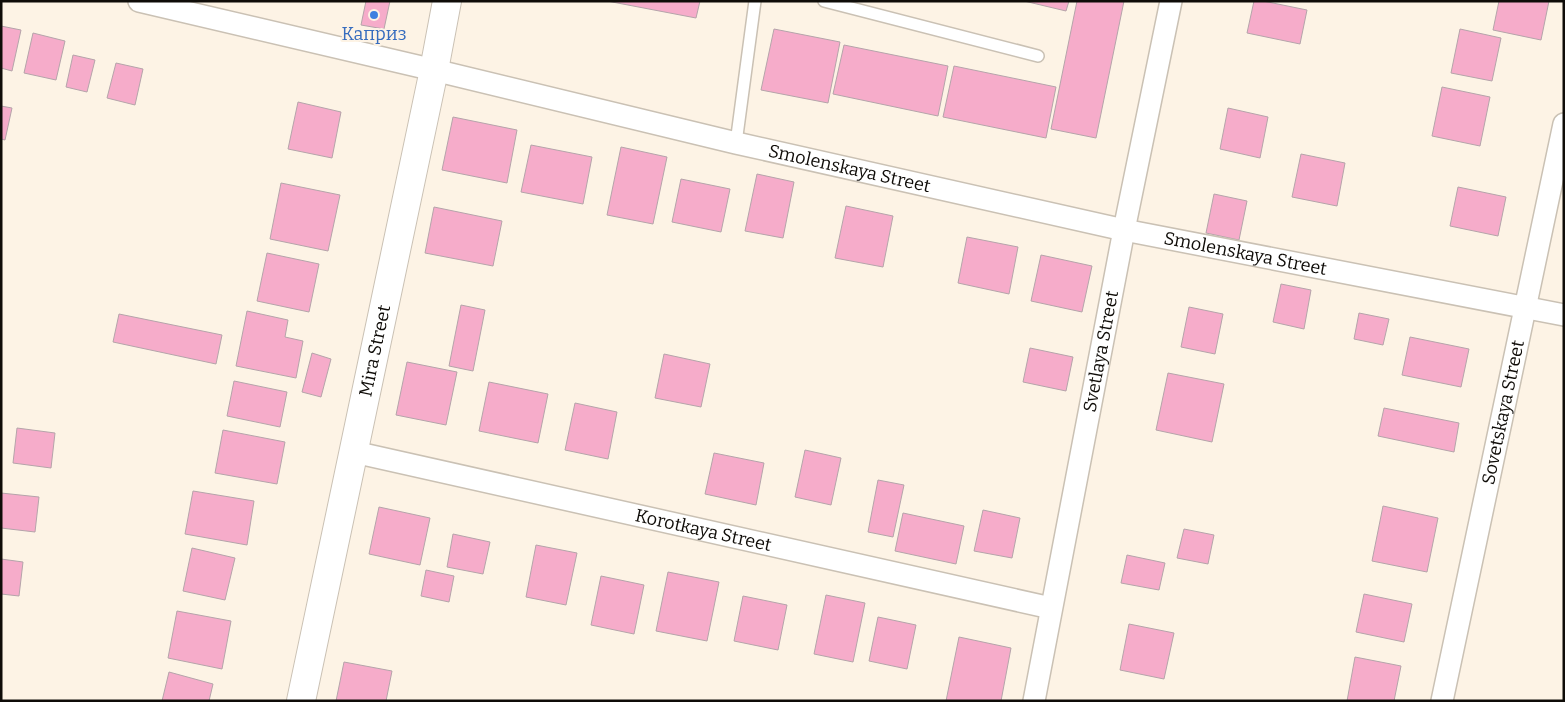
<svg xmlns="http://www.w3.org/2000/svg" width="1565" height="702" font-family="Bitter,serif">
  <style>
    .building { fill: #f6acca; stroke: #b5a4aa }
    .lines { fill: none; stroke-linecap: round; stroke-linejoin: round }
    .lane-casing { stroke: #cac1b4; stroke-width: 14 }
    .street-casing { stroke: #cac1b4; stroke-width: 24 }
    .secondary-casing { stroke: #cac1b4; stroke-width: 30 }
    .lane { stroke: #fff; stroke-width: 11 }
    .street { stroke: #fff; stroke-width: 21 }
    .secondary { stroke: #fff; stroke-width: 28 }
    .shop-dot { fill: #3f7fe0; stroke: #fdf3e5; stroke-width: 2 }
    .labels { text-anchor: middle; stroke-width: 4; stroke-linejoin: round; paint-order: stroke }
    .shop-label { font-size: 18px; fill: #366cbe; stroke: #fdf3e5 }
    .street-label { font-size: 18px; fill: #0f0c08; stroke: #fdf3e5 }
  </style>
  <rect width="100%" height="100%" fill="#fdf3e5"/>
  <g class="building">
    <path d="M366,1h24l-6,28 -23,-4z"/>
    <path d="M607,1h93l-4,17z"/>
    <path d="M1024,1h45l-3,10z"/>
    <path d="M1077,1h47l-28,137 -45,-9z"/>
    <path d="M1254,1h9l44,9 -7,34 -53,-11z"/>
    <path d="M1499,1h50l-8,39 -48,-10z"/>
    <path d="M1,26l20,4 -9,41 -11,-3z"/>
    <path d="M774,29l66,13 -12,61 -67,-13z"/>
    <path d="M1460,29l41,9 -9,43 -41,-8z"/>
    <path d="M33,33l32,8 -9,39 -32,-7z"/>
    <path d="M844,45l104,21 -10,50 -105,-22z"/>
    <path d="M73,55l22,5 -8,32 -21,-5z"/>
    <path d="M116,63l27,6 -8,36 -28,-7z"/>
    <path d="M954,66l102,21 -10,51 -103,-21z"/>
    <path d="M1442,87l48,10 -10,49 -48,-10z"/>
    <path d="M298,102l43,10 -9,46 -44,-9z"/>
    <path d="M1,106l11,2 -7,32 -4,-1z"/>
    <path d="M1228,108l40,9 -8,41 -40,-9z"/>
    <path d="M453,117l64,13 -10,53 -65,-13z"/>
    <path d="M531,145l61,12 -9,47 -62,-12z"/>
    <path d="M621,147l46,10 -14,67 -46,-9z"/>
    <path d="M1301,154l44,9 -8,43 -45,-9z"/>
    <path d="M757,174l37,8 -11,56 -38,-7z"/>
    <path d="M681,179l49,10 -9,43 -49,-10z"/>
    <path d="M281,183l59,12 -12,56 -58,-12z"/>
    <path d="M1458,187l48,10 -8,39 -48,-10z"/>
    <path d="M1214,194l33,7 -8,39 -33,-7z"/>
    <path d="M846,206l47,10 -10,51 -48,-9z"/>
    <path d="M434,207l68,14 -9,45 -68,-13z"/>
    <path d="M967,237l51,10 -9,47 -51,-11z"/>
    <path d="M267,253l52,11 -10,48 -52,-11z"/>
    <path d="M1041,255l51,11 -10,46 -51,-11z"/>
    <path d="M1281,284l30,6 -7,39 -31,-7z"/>
    <path d="M461,305l24,5 -12,61 -24,-5z"/>
    <path d="M1189,307l34,7 -8,40 -34,-7z"/>
    <path d="M247,311l41,9 -3,17 18,4 -7,37 -60,-12z"/>
    <path d="M1359,313l30,6 -6,26 -29,-6z"/>
    <path d="M119,314l103,21 -6,29 -103,-22z"/>
    <path d="M1410,337l59,12 -8,38 -59,-12z"/>
    <path d="M1030,348l43,9 -7,34 -43,-9z"/>
    <path d="M312,353l19,6 -10,38 -19,-5z"/>
    <path d="M664,354l46,10 -9,43 -46,-9z"/>
    <path d="M407,362l50,10 -11,53 -50,-10z"/>
    <path d="M1168,373l56,11 -12,58 -56,-12z"/>
    <path d="M234,381l53,11 -7,35 -53,-11z"/>
    <path d="M489,382l59,12 -10,49 -59,-12z"/>
    <path d="M575,403l42,9 -9,47 -43,-9z"/>
    <path d="M1384,408l75,15 -5,29 -76,-16z"/>
    <path d="M17,428l38,5 -4,35 -38,-5z"/>
    <path d="M223,430l62,12 -8,42 -62,-11z"/>
    <path d="M805,450l36,8 -10,47 -36,-8z"/>
    <path d="M714,453l50,10 -8,42 -51,-11z"/>
    <path d="M878,480l26,5 -11,52 -25,-5z"/>
    <path d="M193,491l61,10 -7,44 -62,-11z"/>
    <path d="M1,493l38,4 -4,35 -34,-4z"/>
    <path d="M1383,506l55,12 -11,54 -55,-11z"/>
    <path d="M379,507l51,11 -10,47 -51,-11z"/>
    <path d="M983,510l37,8 -8,40 -38,-7z"/>
    <path d="M903,513l61,13 -8,38 -61,-13z"/>
    <path d="M1184,529l30,6 -6,29 -31,-6z"/>
    <path d="M453,534l37,8 -7,32 -36,-7z"/>
    <path d="M536,545l41,8 -11,52 -40,-8z"/>
    <path d="M192,548l43,10 -10,42 -42,-9z"/>
    <path d="M1127,555l38,8 -6,27 -38,-7z"/>
    <path d="M1,559l22,3 -4,34 -18,-2z"/>
    <path d="M426,570l28,6 -5,26 -28,-6z"/>
    <path d="M668,572l51,10 -12,59 -51,-10z"/>
    <path d="M601,576l43,9 -10,49 -43,-9z"/>
    <path d="M1364,594l48,10 -8,38 -48,-10z"/>
    <path d="M826,595l39,8 -12,59 -39,-8z"/>
    <path d="M743,596l44,9 -9,45 -44,-9z"/>
    <path d="M177,611l54,10 -9,48 -54,-11z"/>
    <path d="M878,617l38,8 -9,44 -38,-8z"/>
    <path d="M1129,624l45,9 -10,46 -44,-9z"/>
    <path d="M959,637l52,11 -10,53h-55z"/>
    <path d="M1355,657l46,9 -7,35h-47z"/>
    <path d="M344,662l48,9 -6,30h-50z"/>
    <path d="M169,672l44,12 -4,17h-47z"/>
  </g>
  <g class="lines">
    <defs>
      <g id="lane">
        <path d="M824,1l214,55"/>
        <path d="M736,143l19,-142"/>
      </g>
      <g id="street">
        <path id="s1" d="M139,1l295,69 302,73 388,87 440,85"/>
        <path id="s2" d="M354,452l697,156"/>
        <path id="s3" d="M1034,701l90,-471 47,-229"/>
        <path id="s4" d="M1442,701l122,-577"/>
      </g>
      <g id="secondary">
        <path id="s5" d="M301,701l133,-631 13,-69"/>
      </g>
    </defs>
    <use href="#lane" class="lane-casing"/>
    <use href="#street" class="street-casing"/>
    <use href="#secondary" class="secondary-casing"/>
    <use href="#lane" class="lane"/>
    <use href="#street" class="street"/>
    <use href="#secondary" class="secondary"/>
  </g>
  <circle class="shop-dot" cx="374" cy="15" r="5"/>
  <g class="labels">
    <g class="shop-label">
      <text x="374" y="40">Каприз</text>
    </g>
    <g class="street-label">
      <text dy="6" stroke="none"><textPath href="#s1" startOffset="730">Smolenskaya Street</textPath></text>
      <text dy="6" stroke="none"><textPath href="#s1" startOffset="1135">Smolenskaya Street</textPath></text>
      <text dy="6" stroke="none"><textPath href="#s5" startOffset="358">Mira Street</textPath></text>
      <text dy="6" stroke="none"><textPath href="#s3" startOffset="356">Svetlaya Street</textPath></text>
      <text dy="6" stroke="none"><textPath href="#s4" startOffset="295">Sovetskaya Street</textPath></text>
      <text dy="6" stroke="none"><textPath href="#s2" startOffset="358">Korotkaya Street</textPath></text>
    </g>
  </g>
  <rect width="1565" height="702" fill="none" stroke="#0f0c08" stroke-width="5"/>
</svg>
